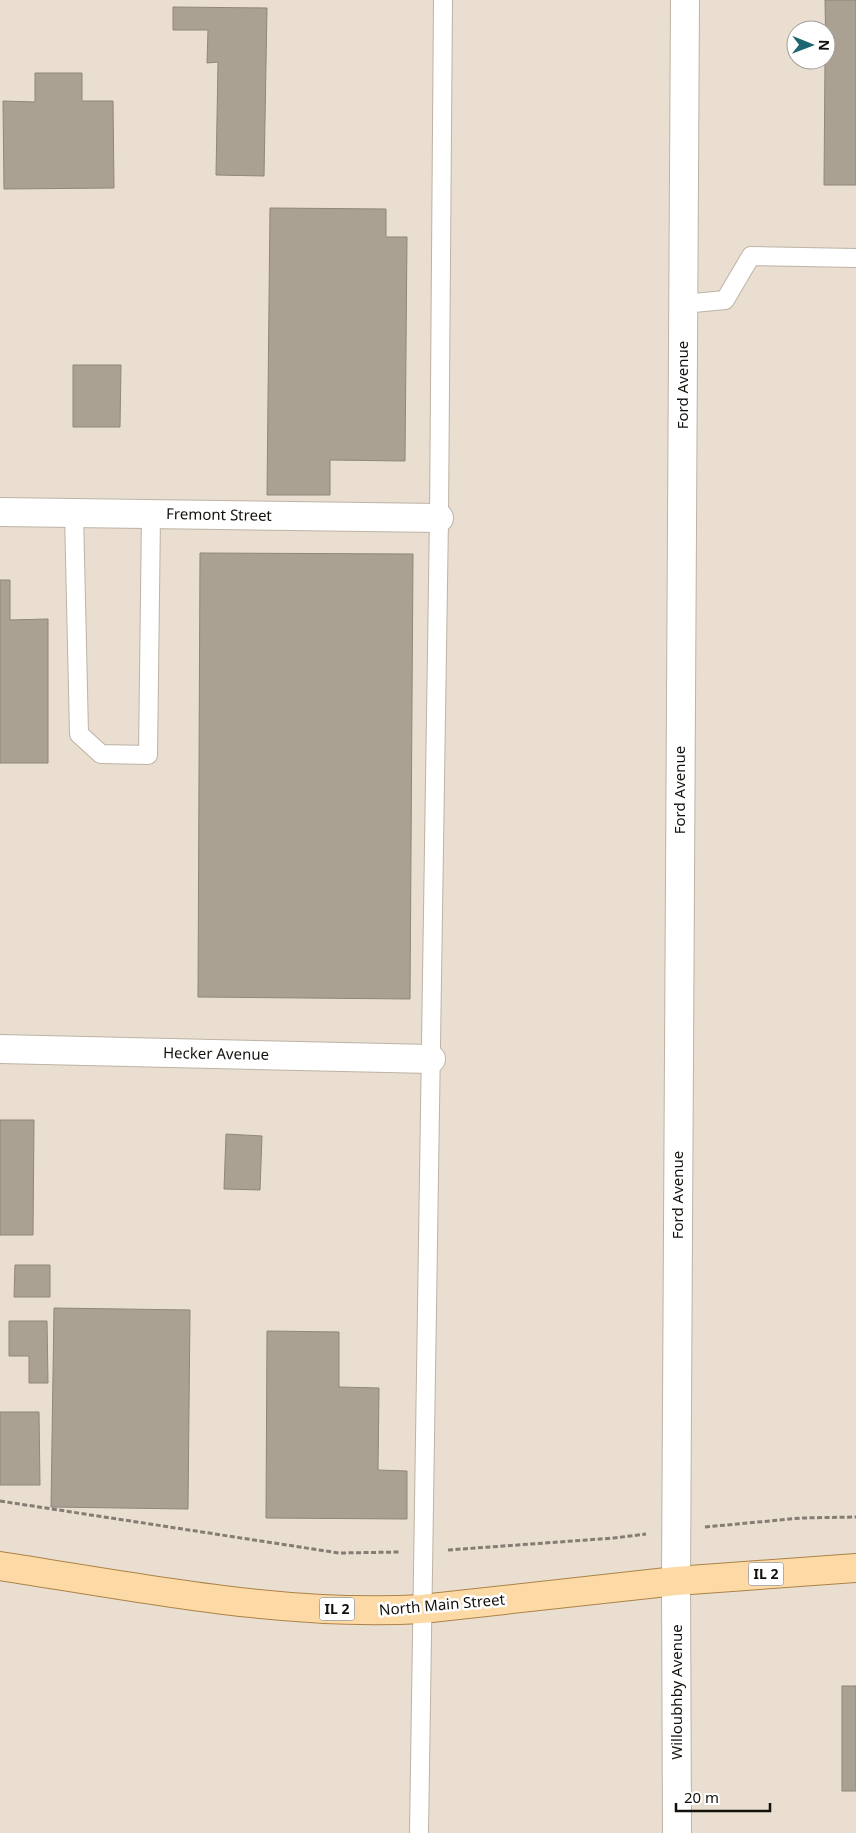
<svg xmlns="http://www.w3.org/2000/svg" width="856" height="1833" font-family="'Noto Sans',sans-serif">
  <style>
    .building { fill: #aba193; stroke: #908679 }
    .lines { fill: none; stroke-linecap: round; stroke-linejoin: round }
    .service-casing { stroke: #bdb3a5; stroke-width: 20 }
    .minor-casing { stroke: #bdb3a5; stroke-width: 30 }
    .primary-casing { stroke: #ab8348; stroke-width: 30 }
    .path { stroke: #857d73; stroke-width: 3; stroke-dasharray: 5 2.5; stroke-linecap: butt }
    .service { stroke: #fff; stroke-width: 18 }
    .minor { stroke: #fff; stroke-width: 28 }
    .primary { stroke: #fddaa5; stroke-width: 28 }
    .labels { text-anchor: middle; stroke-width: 5; stroke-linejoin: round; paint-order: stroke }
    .shield { fill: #fff; stroke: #5a5854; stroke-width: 1 }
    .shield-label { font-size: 14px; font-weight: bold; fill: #14100b }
    .street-label { font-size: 15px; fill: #14100b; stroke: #fff }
  </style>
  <rect width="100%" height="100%" fill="#e9ded0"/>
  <g class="building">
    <path d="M825,0h31v185h-32l1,-125h1z"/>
    <path d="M173,7l94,1 -3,168 -48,-1 2,-113 -11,1 1,-33h-35z"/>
    <path d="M35,73h47v28h31l1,87 -110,1 -1,-88 32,1z"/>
    <path d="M270,208l116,1v28h21l-2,224 -75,-1v35h-63z"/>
    <path d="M73,365h48l-1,62h-47z"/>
    <path d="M200,553l213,1 -3,445 -212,-2z"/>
    <path d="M0,580h10v40l38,-1v144h-48z"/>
    <path d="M0,1120h34l-1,115h-33z"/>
    <path d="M226,1134l36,2 -2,54 -36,-1z"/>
    <path d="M15,1265h35v32h-36z"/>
    <path d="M54,1308l136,2 -2,199 -137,-2z"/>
    <path d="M9,1321h38l1,62h-19v-27h-20z"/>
    <path d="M267,1331l72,1v55l40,1 -1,82 29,1v48l-141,-1z"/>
    <path d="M0,1412h39l1,73h-40z"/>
    <rect x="842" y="1686" width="14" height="105"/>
  </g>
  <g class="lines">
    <defs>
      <g id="service">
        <path d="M683,304l42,-4 26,-44 105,2"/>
        <path d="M74,513l5,221 22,20 47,1 3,-240"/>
        <path d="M419,1833l20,-1315 4,-518"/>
      </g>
      <g id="minor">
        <path d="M0,512l439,6"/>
        <path d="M0,1049l431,10"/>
        <path d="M677,1833l-1,-252 9,-1581"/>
      </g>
      <path id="primary" d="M0,1566c137,21 283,51 422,43l254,-28 180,-13"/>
    </defs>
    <use href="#service" class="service-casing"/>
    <use href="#minor" class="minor-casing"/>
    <use href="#primary" class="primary-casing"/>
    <g class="path">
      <path d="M0,1501l339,52 61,-1"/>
      <path d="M705,1527l96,-9 55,-1"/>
      <path d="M448,1550l166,-12 32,-4"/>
    </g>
    <use href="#service" class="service"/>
    <use href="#minor" class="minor"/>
    <use href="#primary" class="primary"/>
  </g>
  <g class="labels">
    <g class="shield">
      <rect x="748.5" y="1562.5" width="35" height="23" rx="4"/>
      <rect x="319.5" y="1597.5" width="35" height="23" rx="4"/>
    </g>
    <g class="shield-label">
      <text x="766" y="1579">IL 2</text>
      <text x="337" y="1614">IL 2</text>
    </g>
    <g class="street-label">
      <text transform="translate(683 385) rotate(-90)" y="5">Ford Avenue</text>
      <text transform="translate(219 515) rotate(1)" y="5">Fremont Street</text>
      <text transform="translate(680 790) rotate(-90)" y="5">Ford Avenue</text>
      <text transform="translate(216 1054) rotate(1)" y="5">Hecker Avenue</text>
      <text transform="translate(678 1195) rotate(-90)" y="5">Ford Avenue</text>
      <text transform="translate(442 1605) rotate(-5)" y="5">North Main Street</text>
      <text transform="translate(677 1692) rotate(-90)" y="5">Willoubhby Avenue</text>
    </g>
  </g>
  <g transform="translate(811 45) rotate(91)"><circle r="24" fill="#ffffff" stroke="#a19f9d"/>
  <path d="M0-4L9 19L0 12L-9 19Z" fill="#1b6670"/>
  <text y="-8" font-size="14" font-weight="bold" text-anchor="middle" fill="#14100b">N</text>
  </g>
  <path d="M676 1803v8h94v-8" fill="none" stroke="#14100b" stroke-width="2.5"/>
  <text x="684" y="1803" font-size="15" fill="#14100b" stroke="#ffffff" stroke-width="4" paint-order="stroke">20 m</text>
</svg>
